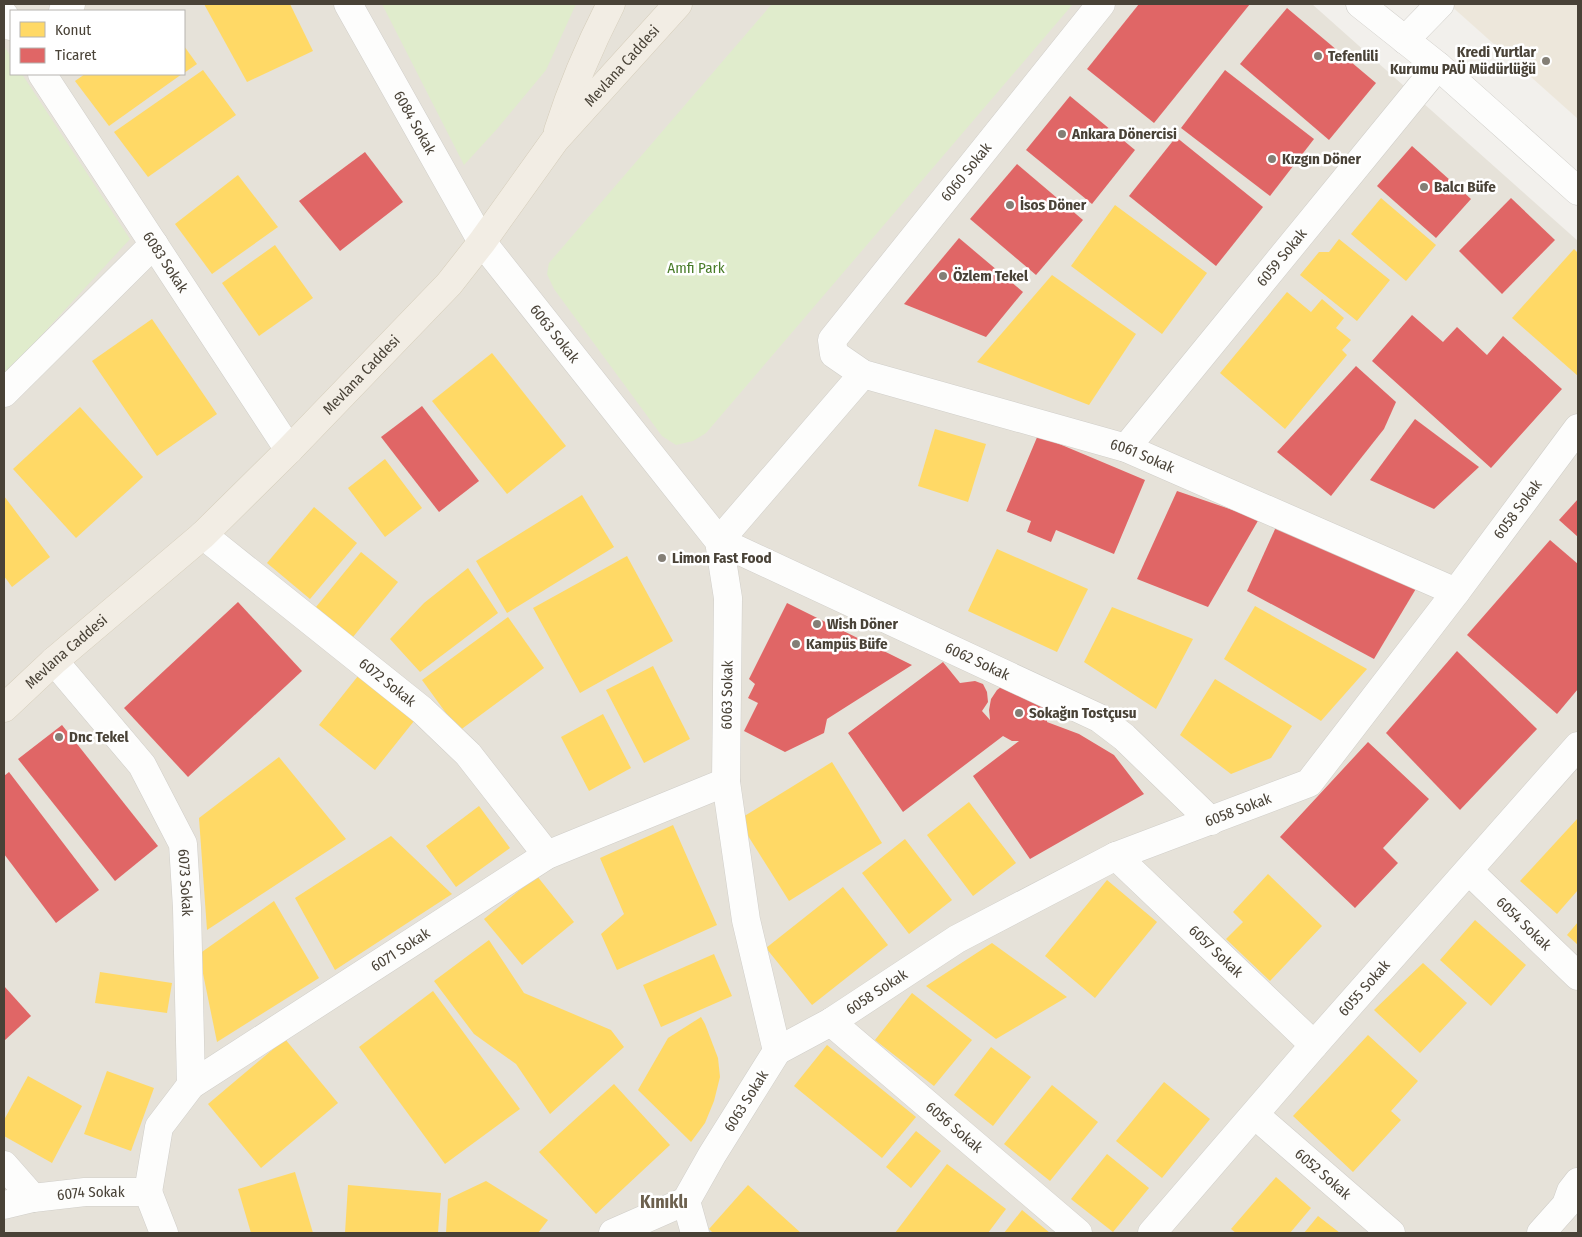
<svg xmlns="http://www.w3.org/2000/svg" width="1582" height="1237" font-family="'Fira Sans Condensed',sans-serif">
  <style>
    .residential { fill: #e6e2d9; fill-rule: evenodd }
    .education { fill: #ede7db }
    .green { fill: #e0eccc }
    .homes { fill: #ffd966 }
    .shops { fill: #e06666 }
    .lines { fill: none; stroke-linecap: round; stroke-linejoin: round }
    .minor-casing { stroke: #d0cec9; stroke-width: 29 }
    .major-casing { stroke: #d4ccb9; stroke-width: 29 }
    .minor { stroke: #fdfdfc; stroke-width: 28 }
    .major { stroke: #f2ede4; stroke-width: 28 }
    .poi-dot { fill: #847f76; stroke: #fff; stroke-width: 2 }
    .labels { text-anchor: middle; stroke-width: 5; stroke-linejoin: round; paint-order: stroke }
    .poi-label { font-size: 15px; font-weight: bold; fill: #494237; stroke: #fff; text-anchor: start }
    .street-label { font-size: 15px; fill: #494237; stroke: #fff }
    .park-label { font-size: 15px; fill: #497c29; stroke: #fff }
    .quarter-label { font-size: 18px; font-weight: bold; fill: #6c604e; stroke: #fff }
  </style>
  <rect width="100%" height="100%" fill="#f2f0ec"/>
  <path class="residential" d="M4,4h1308l266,237v992h-1574zM11,11h173v63h-173z"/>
  <path class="education" d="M1449,4h129v115z"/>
  <g class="green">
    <path d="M382,4h194l-30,66 -49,59 -33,36z"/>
    <path d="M772,4h301l-367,429 -13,8 -17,4 -14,-9 -108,-147 -7,-15 2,-11z"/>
    <path d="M4,46l7,11v17h11l108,165 -126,137z"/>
  </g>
  <g class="homes">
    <path d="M204,4h86l23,47 -66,31z"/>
    <path d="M184,46l13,18 -13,9z"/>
    <path d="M203,70l33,45 -88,62 -34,-45z"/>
    <path d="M85,74h97l-73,52 -34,-45z"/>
    <path d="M238,175l40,52 -66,47 -37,-50z"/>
    <path d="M1381,198l55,47 -30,36 -55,-47z"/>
    <path d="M1115,205l92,68 -45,61 -91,-68z"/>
    <path d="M1339,239l51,41 -33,41 -57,-46 19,-23h10z"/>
    <path d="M275,245l38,53 -54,38 -37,-53z"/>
    <path d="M1574,249l4,4v123l-66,-58z"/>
    <path d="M1052,275l84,59 -47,71 -112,-43z"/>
    <path d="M1287,292l24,20 11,-13 22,19 -8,10 15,12 -9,10 5,5 -62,74 -65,-56z"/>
    <path d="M152,319l65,95 -60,42 -65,-95z"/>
    <path d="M492,353l74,93 -59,48 -75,-93z"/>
    <path d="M80,407l63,70 -67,61 -63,-69z"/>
    <path d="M935,429l51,15 -18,58 -50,-16z"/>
    <path d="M385,459l37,49 -37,29 -37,-49z"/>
    <path d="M582,495l32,52 -107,66 -31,-52z"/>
    <path d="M4,496l46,61 -38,30 -8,-11z"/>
    <path d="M314,507l43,36 -47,56 -43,-36z"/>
    <path d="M997,549l91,40 -31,63 -89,-41z"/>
    <path d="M361,552l37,30 -45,55 -37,-30z"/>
    <path d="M627,556l46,85 -93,52 -47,-85z"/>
    <path d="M468,568l30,45 -78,59 -30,-33 34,-36z"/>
    <path d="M1255,606l112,63 -46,52 -97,-62z"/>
    <path d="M1112,607l81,32 -37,70 -72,-47z"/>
    <path d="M508,617l36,51 -85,63 -37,-51z"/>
    <path d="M653,666l37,73 -46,24 -38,-73z"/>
    <path d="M358,676l56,45 -39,49 -56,-45z"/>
    <path d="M1215,679l77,47 -21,32 -40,16 -51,-39z"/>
    <path d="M603,714l28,54 -42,23 -28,-54z"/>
    <path d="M279,757l67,82 -139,91 -8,-112z"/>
    <path d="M832,762l50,81 -93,58 -51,-81z"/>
    <path d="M969,802l47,61 -43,33 -46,-61z"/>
    <path d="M479,806l31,42 -54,39 -30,-41z"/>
    <path d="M1578,818v72l-21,24 -37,-33z"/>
    <path d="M673,825l44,100 -100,45 -16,-36 23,-20 -24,-56z"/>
    <path d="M391,836l61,58 -117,76 -40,-72z"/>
    <path d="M905,839l47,61 -43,34 -47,-61z"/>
    <path d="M1268,874l54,52 -52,55 -44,-42 17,-17 -10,-10z"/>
    <path d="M537,876l37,46 -52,43 -38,-46z"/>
    <path d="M1107,880l50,42 -62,76 -50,-42z"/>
    <path d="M843,887l45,58 -76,60 -46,-57z"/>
    <path d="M274,901l45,77 -102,64 -18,-88z"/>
    <path d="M1475,920l51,45 -35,41 -51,-46z"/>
    <path d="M1578,922v23l-11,-10z"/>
    <path d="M489,940l35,53 87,37 13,17 -74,67 -34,-50 -42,-30 -40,-53z"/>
    <path d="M992,943l75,54 -71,42 -70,-53z"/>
    <path d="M714,954l18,42 -71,31 -18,-42z"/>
    <path d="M1423,963l44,40 -47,50 -46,-43z"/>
    <path d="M100,972l72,11 -5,30 -72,-10z"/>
    <path d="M433,991l87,118 -75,55 -86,-117z"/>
    <path d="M912,993l60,47 -38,46 -59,-46z"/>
    <path d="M701,1017l4,7 13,34 2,19 -6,24 -9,22 -14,19 -53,-52 30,-52z"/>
    <path d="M1368,1035l50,46 -27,30 10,9 -48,52 -60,-56z"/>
    <path d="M285,1039l53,64 -77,65 -53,-64z"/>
    <path d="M827,1045l89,72 -34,41 -88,-72z"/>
    <path d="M991,1047l40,30 -38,49 -39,-31z"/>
    <path d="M107,1071l47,17 -23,63 -47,-17z"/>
    <path d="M28,1076l54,30 -30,57 -48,-27v-16z"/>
    <path d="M1164,1082l46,37 -48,59 -46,-37z"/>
    <path d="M614,1084l56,61 -74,69 -57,-62z"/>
    <path d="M1052,1085l46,37 -48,59 -46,-37z"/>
    <path d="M916,1131l25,20 -30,37 -25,-21z"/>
    <path d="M1107,1154l42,34 -36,44 -42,-33z"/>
    <path d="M947,1164l59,45 -18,24h-93z"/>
    <path d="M295,1172l18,61h-62l-13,-44z"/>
    <path d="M1276,1177l35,31 -21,25h-54l-5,-4z"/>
    <path d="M486,1181l62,39 -10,13h-92l2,-34z"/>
    <path d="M348,1185l93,8 -3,40h-93z"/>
    <path d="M748,1185l53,48h-88l-4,-4z"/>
    <path d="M1022,1210l28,23h-46z"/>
    <path d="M1318,1216l22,17h-36z"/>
  </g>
  <g class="shops">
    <path d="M1139,4h111l-96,119 -67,-54z"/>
    <path d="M1287,8l89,75 -47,57 -89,-76z"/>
    <path d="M1225,70l89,69 -44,57 -89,-68z"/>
    <path d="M1070,96l65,54 -43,54 -66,-54z"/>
    <path d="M1176,137l87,70 -47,59 -87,-70z"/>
    <path d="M1412,146l59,53 -35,39 -59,-52z"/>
    <path d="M365,152l38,50 -63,49 -41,-50z"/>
    <path d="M1017,164l66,56 -47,55 -66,-56z"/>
    <path d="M1511,198l44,42 -53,54 -43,-43z"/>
    <path d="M959,238l64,54 -37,45 -82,-33z"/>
    <path d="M1412,315l31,27 14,-15 30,28 16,-19 59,53 -71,79 -119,-107z"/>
    <path d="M1356,366l40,36 -12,27 -53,67 -54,-44z"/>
    <path d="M422,406l57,75 -40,31 -58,-75z"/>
    <path d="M1415,419l64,48 -45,42 -64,-29z"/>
    <path d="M1038,435l107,45 -31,74 -58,-24 -5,12 -24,-10 4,-11 -25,-10z"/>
    <path d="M1177,491l82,28 -51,88 -71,-28z"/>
    <path d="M1578,499v38l-19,-17z"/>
    <path d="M1276,527l141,60 -43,72 -127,-68z"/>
    <path d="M1550,540l28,24v125l-21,25 -90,-79z"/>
    <path d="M238,602l64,69 -114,106 -64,-69z"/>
    <path d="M787,603l125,62 -85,54 -3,14 -39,19 -41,-21 14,-28 -10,-5 7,-14 -6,-5z"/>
    <path d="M1457,651l80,78 -77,81 -74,-77z"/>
    <path d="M943,662l17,21 15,-2 8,3 4,8 1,10 -6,9 8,9 -1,-10 2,-11 6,-9 8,-6 44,24 -2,14 32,12 35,21 30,39 -114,65 -57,-83 46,-35h-7l-9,-5 -100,76 -55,-79z"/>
    <path d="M62,725l96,121 -43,35 -97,-122z"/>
    <path d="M1368,742l61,57 -46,49 15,15 -43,45 -75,-71z"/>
    <path d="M9,772l90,118 -43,33 -52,-69v-78z"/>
    <path d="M4,986l27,30 -27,25z"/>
  </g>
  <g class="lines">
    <defs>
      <g id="minor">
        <path id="s1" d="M348,4l134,238 237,299 9,57 -2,184 20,138 31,131 -65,104 -26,46"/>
        <path id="s2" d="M1101,4l-269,336 2,14 29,20 263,74 330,144"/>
        <path d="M1360,4l78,62 140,125"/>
        <path d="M63,11l8,-7"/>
        <path d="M4,15l7,11"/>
        <path d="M1405,40l35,-36"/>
        <path id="s3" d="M42,74l247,376"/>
        <path d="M4,393l150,-149"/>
        <path id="s4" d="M1126,448l312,-382"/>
        <path id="s5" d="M203,535l219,175 46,44 79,101"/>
        <path id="s6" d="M719,541l380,177 25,19 87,84"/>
        <path d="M719,541l144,-167"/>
        <path id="s7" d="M54,661l88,104 41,79 4,64 4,177"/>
        <path id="s8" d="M1116,856l198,189"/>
        <path id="s9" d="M1469,871l109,105"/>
        <path id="s10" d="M831,1022l247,211"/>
        <path id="s11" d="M777,1051l54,-29 126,-83 159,-83 193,-73 147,-191 122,-164"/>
        <path id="s12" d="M1255,1115l136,118"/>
        <path id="s13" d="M4,1165l29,33 52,-6h63l16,41"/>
        <path id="s14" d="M148,1192l11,-65 32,-42 356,-230 179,-73"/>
        <path d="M686,1201l9,32"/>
        <path d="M4,1205l29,-7"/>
        <path d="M613,1233l73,-32"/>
        <path id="s15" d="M1152,1233l162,-188 264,-299"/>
        <path d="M1541,1233l25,-28 5,-14 7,-9"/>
      </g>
      <g id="major">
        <path d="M558,131c14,-44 32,-86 53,-127"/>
        <path id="s16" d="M4,708l50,-47 149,-126 86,-85 160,-166 33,-42 73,-102 123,-136"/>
      </g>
    </defs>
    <use href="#minor" class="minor-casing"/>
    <use href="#major" class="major-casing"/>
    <use href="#minor" class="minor"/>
    <use href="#major" class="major"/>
  </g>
  <g class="poi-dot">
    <circle cx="1318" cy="56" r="5"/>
    <circle cx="1546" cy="61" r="5"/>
    <circle cx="1062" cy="134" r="5"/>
    <circle cx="1272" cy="159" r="5"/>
    <circle cx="1424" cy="187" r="5"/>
    <circle cx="1010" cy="205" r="5"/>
    <circle cx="943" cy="276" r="5"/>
    <circle cx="662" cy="558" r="5"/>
    <circle cx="817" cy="624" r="5"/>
    <circle cx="796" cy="644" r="5"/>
    <circle cx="1019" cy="713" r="5"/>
    <circle cx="59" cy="737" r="5"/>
  </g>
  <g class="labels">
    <g class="poi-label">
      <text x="1536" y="57" text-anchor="end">Kredi Yurtlar<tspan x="1536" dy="17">Kurumu PAÜ Müdürlüğü</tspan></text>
      <text x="1328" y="61">Tefenlili</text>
      <text x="1072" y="139">Ankara Dönercisi</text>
      <text x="1282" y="164">Kızgın Döner</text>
      <text x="1434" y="192">Balcı Büfe</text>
      <text x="1020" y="210">İsos Döner</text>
      <text x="953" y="281">Özlem Tekel</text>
      <text x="672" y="563">Limon Fast Food</text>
      <text x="827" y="629">Wish Döner</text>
      <text x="806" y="649">Kampüs Büfe</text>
      <text x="1029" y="718">Sokağın Tostçusu</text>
      <text x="69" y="742">Dnc Tekel</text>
    </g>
    <g class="street-label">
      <text dy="5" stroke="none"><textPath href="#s16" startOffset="894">Mevlana Caddesi</textPath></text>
      <text dy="5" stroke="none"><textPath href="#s1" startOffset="136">6084 Sokak</textPath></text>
      <text transform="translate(966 172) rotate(-51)" y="5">6060 Sokak</text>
      <text dy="5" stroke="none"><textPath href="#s4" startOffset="246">6059 Sokak</textPath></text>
      <text dy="5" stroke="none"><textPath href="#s3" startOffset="225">6083 Sokak</textPath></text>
      <text dy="5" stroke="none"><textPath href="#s1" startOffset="390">6063 Sokak</textPath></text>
      <text dy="5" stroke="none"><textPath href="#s16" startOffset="489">Mevlana Caddesi</textPath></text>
      <text dy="5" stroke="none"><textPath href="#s2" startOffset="771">6061 Sokak</textPath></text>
      <text dy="5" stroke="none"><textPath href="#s11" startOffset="942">6058 Sokak</textPath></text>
      <text dy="5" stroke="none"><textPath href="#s16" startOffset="84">Mevlana Caddesi</textPath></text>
      <text dy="5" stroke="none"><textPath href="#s6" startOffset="285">6062 Sokak</textPath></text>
      <text dy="5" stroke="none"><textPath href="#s5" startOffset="236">6072 Sokak</textPath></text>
      <text transform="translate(727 695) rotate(-89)" y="5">6063 Sokak</text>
      <text dy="5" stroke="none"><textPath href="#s11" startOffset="522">6058 Sokak</textPath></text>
      <text dy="5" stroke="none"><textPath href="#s7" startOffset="264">6073 Sokak</textPath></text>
      <text dy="5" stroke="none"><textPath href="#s9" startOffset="76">6054 Sokak</textPath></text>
      <text dy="5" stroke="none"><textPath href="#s14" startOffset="368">6071 Sokak</textPath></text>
      <text dy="5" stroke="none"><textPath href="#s8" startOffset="138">6057 Sokak</textPath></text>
      <text dy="5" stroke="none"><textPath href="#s15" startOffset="324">6055 Sokak</textPath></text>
      <text dy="5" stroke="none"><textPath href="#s11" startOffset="116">6058 Sokak</textPath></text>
      <text transform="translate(746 1101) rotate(-58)" y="5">6063 Sokak</text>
      <text dy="5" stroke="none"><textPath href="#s10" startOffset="162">6056 Sokak</textPath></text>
      <text dy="5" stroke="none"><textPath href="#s12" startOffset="90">6052 Sokak</textPath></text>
      <text dy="5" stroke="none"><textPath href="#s13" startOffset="102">6074 Sokak</textPath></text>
    </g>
    <g class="park-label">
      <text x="696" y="273">Amfi Park</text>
    </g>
    <g class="quarter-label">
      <text x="664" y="1208">Kınıklı</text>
    </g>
  </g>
  <rect width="1582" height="1237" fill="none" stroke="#494237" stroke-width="10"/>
  <rect x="10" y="10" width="175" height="65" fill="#ffffff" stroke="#b6b3af"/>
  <rect x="20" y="22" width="25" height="15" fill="#ffd966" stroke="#b6b3af"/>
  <text x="55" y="35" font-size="15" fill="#494237">Konut</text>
  <rect x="20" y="48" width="25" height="15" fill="#e06666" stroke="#b6b3af"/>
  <text x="55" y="60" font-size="15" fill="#494237">Ticaret</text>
</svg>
